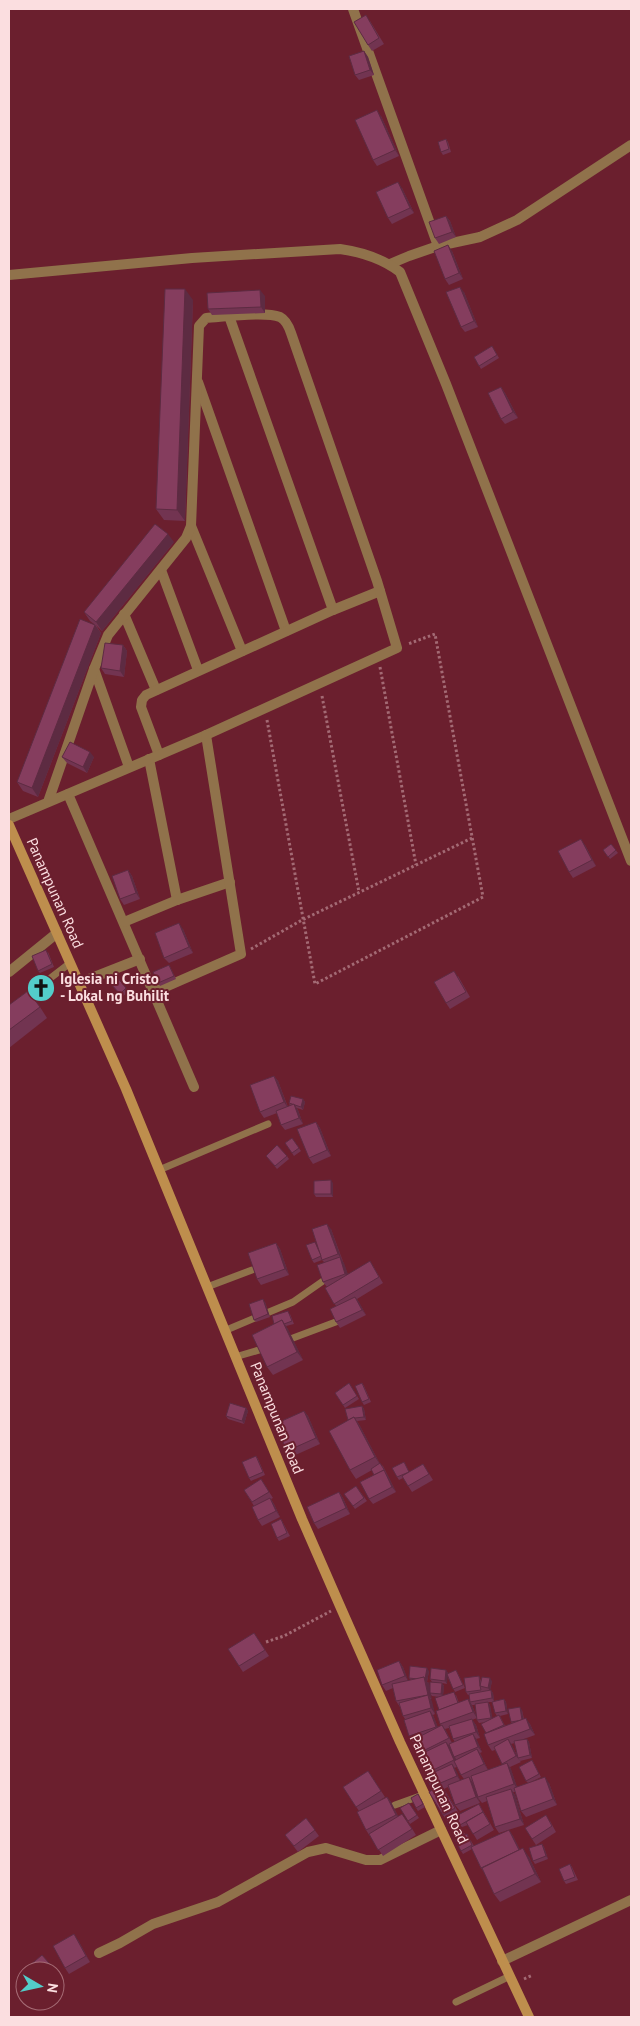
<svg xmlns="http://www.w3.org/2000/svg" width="640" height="2026" font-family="'PT Sans',sans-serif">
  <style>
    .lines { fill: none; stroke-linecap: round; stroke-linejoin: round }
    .path { stroke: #a36a74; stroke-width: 3; stroke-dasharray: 2.5 2.5; stroke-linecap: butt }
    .lane { stroke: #90724b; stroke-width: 7 }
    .street { stroke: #90724b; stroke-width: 10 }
    .secondary { stroke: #be8e4d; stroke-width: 10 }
    .wall { fill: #723451; fill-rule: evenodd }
    .shaded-wall { fill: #5d2b42 }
    .building { fill: #853d5e; stroke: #5d2b42 }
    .labels { text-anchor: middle; stroke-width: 4; stroke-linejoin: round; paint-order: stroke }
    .street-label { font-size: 15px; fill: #fbdee0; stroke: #6b1f2e }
    .poi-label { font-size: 15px; font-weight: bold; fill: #fbdee0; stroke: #6b1f2e; text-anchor: start }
  </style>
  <rect width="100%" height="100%" fill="#6b1f2e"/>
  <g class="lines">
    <g class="path">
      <path d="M380,667l36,198"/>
      <path d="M322,696l37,196"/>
      <path d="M267,720l48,264 168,-87 -48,-263 -27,10"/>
      <path d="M251,949l51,-29 170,-82"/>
      <path d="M266,1642l18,-6 47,-25"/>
      <path d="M524,1979l9,-4"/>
    </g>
    <g class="lane">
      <path d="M9,1010l61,-47"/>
      <path d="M159,1170l109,-46"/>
      <path d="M207,1287l45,-17"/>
      <path d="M224,1331l69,-29 30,-21"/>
      <path d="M285,1341l56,-21"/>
      <path d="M235,1357l31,-9"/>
      <path d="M395,1805l25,-9"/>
      <path d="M456,2002l54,-26"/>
    </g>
    <g class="street">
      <path d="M353,9l85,237 -29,10 -19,8"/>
      <path d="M438,246l42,-9 37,-17 114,-75"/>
      <path d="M9,275l183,-17 148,-9c21,3 43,10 60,23l46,112 185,477"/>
      <path d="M229,316l104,294"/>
      <path d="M198,382l88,249"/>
      <path d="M191,526l51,125"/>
      <path d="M161,570l37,100"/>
      <path d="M124,614l32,76"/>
      <path d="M94,669l35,98"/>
      <path d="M159,755l-18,-48 1,-7 4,-5 187,-85 47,-19"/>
      <path d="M149,759l28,141"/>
      <path d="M68,794l126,293"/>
      <path d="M9,819l197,-84 191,-87 -20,-67 -86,-248c-2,-6 -5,-13 -11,-16 -16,-6 -57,0 -74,1l-7,8 -8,200 -5,12 -78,97 -14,34 -46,133"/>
      <path d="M124,922l53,-22 53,-18"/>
      <path d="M9,972l48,-39"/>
      <path d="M79,983l61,-24"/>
      <path d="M154,992l87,-38 -35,-219"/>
      <path d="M99,1953l21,-10 33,-19 65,-22 90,-50 18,-4 40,12h14l61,-30"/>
      <path d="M502,1961l129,-61"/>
    </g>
    <path class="secondary" d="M9,825l117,264 176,430 38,87 60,136 129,275"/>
  </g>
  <g class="wall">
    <path d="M370,21l14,23 -12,7 -4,-6z"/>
    <path d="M364,51l4,6 6,18 -15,5 -4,-5z"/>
    <path d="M381,116l18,40 -22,10 -4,-6z"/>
    <path d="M446,139l2,3 3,10 -8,3 -2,-3z"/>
    <path d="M402,188l12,25 -22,11 -4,-6z"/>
    <path d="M446,216l4,5 6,16 -17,7 -4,-6z"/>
    <path d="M452,251l11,28 -14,6 -4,-6z"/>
    <path d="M464,292l14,35 -13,5 -4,-5z"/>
    <path d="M265,296v17l-53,2 -4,-6z"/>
    <path d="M193,300l-8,221 -21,-1 -8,-11z"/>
    <path d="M492,346l7,12 -18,11 -7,-12z"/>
    <path d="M501,387l4,6 13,25 -13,6 -4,-5z"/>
    <path d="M174,542l-72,89 -6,-6 5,8 -63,164 -15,-6 -6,-9 77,-158 -4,-3 -6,-9z"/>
    <path d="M123,645l4,6 -3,26 -19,-3 -4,-6z"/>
    <path d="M62,757h32l-7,16 -20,-10z"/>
    <path d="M611,844l7,9 -8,6 -7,-9z"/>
    <path d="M585,845l11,21 -23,12 -4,-6z"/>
    <path d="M128,870l4,6 8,23 -16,6 -4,-6z"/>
    <path d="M183,929l10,24 -24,10 -5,-5z"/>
    <path d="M48,952l6,15 -14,6 -2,-2z"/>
    <path d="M169,965l7,14 -16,7 -2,-3z"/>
    <path d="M458,976l12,21 -20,12 -4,-6z"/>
    <path d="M110,983l16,5 3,3 -7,6z"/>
    <path d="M9,1005l31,2 7,11 -38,30z"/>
    <path d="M274,1076l4,5 10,26 2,-1 -1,-3 14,-4 2,3 -2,8 -6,-2 1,2 5,14 -18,6 -4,-5 -4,-12 -13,5 -4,-6z"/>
    <path d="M316,1122l4,6 11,28 -18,8 -4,-6z"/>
    <path d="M292,1138l9,13 -7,5 -9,-13z"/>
    <path d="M266,1156h21l2,3 -12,10z"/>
    <path d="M333,1183v14h-17l-2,-3z"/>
    <path d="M331,1229l17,46 22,-14 13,22 -26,16 9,16 -26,13 -4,-6v-16l-11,-18 2,-1 -4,-5 1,-20 -2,-2 -8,3 -2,-3 5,-14z"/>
    <path d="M276,1243l4,6 9,26 -28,10 -4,-6z"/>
    <path d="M265,1302l5,15 -14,5 -2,-2z"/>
    <path d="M290,1314l4,10 -8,2 17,34 -30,15 -6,-8 7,-43z"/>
    <path d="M349,1383l10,16 -14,9 -10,-15z"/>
    <path d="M362,1383l2,3 7,16 -7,3 -2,-3z"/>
    <path d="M362,1406l2,3 2,11 -9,1 3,5 20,38 3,2 13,26 -23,12 -4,-5 5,-24 -2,-5 -16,9 -6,-9 -2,-50z"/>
    <path d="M246,1408l2,3 -4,13 -16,-5 -2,-3z"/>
    <path d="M304,1411l4,5 12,28 -29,13 -4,-6z"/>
    <path d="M256,1456l2,3 7,16 -14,6 -2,-3z"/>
    <path d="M404,1462l5,10 14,-8 10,16 -21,12 -9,-14 -4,2 -2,-3z"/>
    <path d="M261,1479l12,19 -2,1 3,5 6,13 -18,9 -4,-6 -4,-14 -10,-16z"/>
    <path d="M356,1486l11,15 -12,8 -11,-15z"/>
    <path d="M339,1492l4,6 7,16 -32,15 -4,-6z"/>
    <path d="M281,1519l9,17 -11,5 -2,-3z"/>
    <path d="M254,1633l15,23 -26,16 -4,-6z"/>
    <path d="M399,1661l4,6 5,14 3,-1 -2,-2 20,-7 -2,11 2,1 1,8 9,-8 -7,-1 -2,-3 16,-9 2,3v1l8,-4 9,18 -10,4 -8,-16v8l-5,-1 2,3 -1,9h13l3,8 9,-4 2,3 -1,-7h-1l-2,-3 13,-16 2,5h11l-2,9 3,3 1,8 10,-2 2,3 2,12 -8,2 5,10 7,-2 -1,-2 11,-12 2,9 6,5 5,11 -14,5 6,-1 2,3 3,16 -12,3 1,1 -11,5 7,20 11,-4 -2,-2 6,-21 9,17 -10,5 18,1 8,22 -31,12 -5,-6 -6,-19h-2l2,3 9,30 -25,8 -4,-6 -8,-26 -5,2 -4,-5 2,5 -20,8 -5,-6 -7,-18 -4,2 15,24 -12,8 -4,-6 -10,-25 -2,-3 -1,-13 -8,-20 -6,-13 -3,1 -4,-6 -4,-17 -2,-3 -3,-9 -4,-6 -3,-13 -7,3 -4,-6zM431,1695l1,1 7,1 1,27 2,2 -4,2 -5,-13 2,-1 -4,-13zM488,1702h4l3,11 2,3 -5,3 -2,-14zM472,1705h3l2,15 2,3 8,-1 -1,11 2,12 4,6 3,-1 8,15 -15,5 -8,-17 2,-1 -6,-13 4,-1 -4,-13 -4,-5 5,-2zM449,1728l4,11 2,3 -3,1 -7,-14zM515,1743l2,12 -6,-11zM457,1767l4,8 3,4 -4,1 -6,-12z"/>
    <path d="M368,1771l17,26 -5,3 7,-3 4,5 7,14 8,3 10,16 -33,21 -17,-26 -7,-19 -16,-24z"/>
    <path d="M418,1794l7,13 -7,4 -2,-3z"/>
    <path d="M409,1803l10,15 -9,6 -10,-16z"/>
    <path d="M479,1804l15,26 -17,10 -9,-15 -6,2 -2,-2z"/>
    <path d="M306,1818l13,18 -21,16 -13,-17z"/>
    <path d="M454,1818l11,16 -6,4 8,-4 7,12 35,-16 4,6 7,14 9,7 12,25 -41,20 -6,-8 -9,-20 -4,-6 -9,-19 -9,5 -2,-3 -3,-12 -11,-16z"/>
    <path d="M550,1821l6,11 -20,13 -4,-6z"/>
    <path d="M542,1844l2,3 4,12 -13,5 -2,-3z"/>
    <path d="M570,1864l2,3 6,13 -12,4 -2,-3z"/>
    <path d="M78,1940l12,22 -21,12 -4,-6z"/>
    <path d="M29,1966l27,5 4,5 -5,4v-9h-22z"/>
  </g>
  <g class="shaded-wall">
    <path d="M364,51l4,6 6,18 -4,-5z"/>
    <path d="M377,110l4,6 18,40 -4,-6z"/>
    <path d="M398,182l4,6 12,25 -4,-5z"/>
    <path d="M446,216l4,5 6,16 -4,-5z"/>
    <path d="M448,245l4,6 11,28 -4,-6z"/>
    <path d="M460,287l4,5 14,35 -4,-6z"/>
    <path d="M185,289l8,11 -8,221 -8,-11z"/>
    <path d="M260,290l5,6v17l-4,-6z"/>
    <path d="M501,387l4,6 13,25 -5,-6z"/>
    <path d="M168,534l6,8 -72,89 -6,-9z"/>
    <path d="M95,625l6,8 -63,164 -6,-9z"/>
    <path d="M123,645l4,6 -3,26 -4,-6z"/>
    <path d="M90,752l4,5 -7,16 -4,-6z"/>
    <path d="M581,839l4,6 11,21 -4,-6z"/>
    <path d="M128,870l4,6 8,23 -4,-6z"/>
    <path d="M179,923l4,6 10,24 -4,-6z"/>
    <path d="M274,1076l4,5 10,27 -4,-6z"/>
    <path d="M303,1099l2,3 -2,8 -2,-3z"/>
    <path d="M294,1104l4,6 5,14 -4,-6z"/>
    <path d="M316,1122l4,6 11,28 -4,-6z"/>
    <path d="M331,1180l2,3v14l-2,-3z"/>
    <path d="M327,1224l4,5 11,31 -4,-6z"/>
    <path d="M276,1243l4,6 9,26 -4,-6z"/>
    <path d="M340,1257l4,6 6,17 -5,-6z"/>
    <path d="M355,1297l4,5 7,13 -4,-5z"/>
    <path d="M263,1299l2,3 5,15 -2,-3z"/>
    <path d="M282,1320l6,9 15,31 -6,-8z"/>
    <path d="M362,1406l2,3 2,11 -2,-3z"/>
    <path d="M246,1408l2,3 -4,13 -2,-3z"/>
    <path d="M304,1411l4,5 12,28 -4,-6z"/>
    <path d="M354,1417l6,9 21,40 -6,-9z"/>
    <path d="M384,1470l4,6 8,16 -4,-5z"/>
    <path d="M339,1492l4,6 7,16 -4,-6z"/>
    <path d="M270,1498l4,6 6,13 -4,-6z"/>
    <path d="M399,1661l4,6 6,15 -4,-6z"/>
    <path d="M427,1668l2,3 -2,11 2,1 3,17 -4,-5 -4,-18z"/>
    <path d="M446,1670l2,3 -1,11 -2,-3z"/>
    <path d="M490,1678l2,3 -2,10 -2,-3z"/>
    <path d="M442,1683l2,3 -1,11 -2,-3z"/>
    <path d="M491,1690l2,3 1,8 -2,-3z"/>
    <path d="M428,1695l4,6 3,13 -4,-6z"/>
    <path d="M468,1699l4,6 5,13 -4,-6z"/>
    <path d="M504,1699l2,3 2,12 -2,-3z"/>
    <path d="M488,1702l2,3 3,15 -2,-2z"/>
    <path d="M520,1707l2,3 2,13 -2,-3z"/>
    <path d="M430,1711l4,6 6,16 -4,-6z"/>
    <path d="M526,1718l4,6 5,11 -5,-6z"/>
    <path d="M472,1719l4,6 4,13 -4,-6z"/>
    <path d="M442,1725l4,6 7,13 -4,-6z"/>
    <path d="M473,1734l4,6 5,12 -4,-5z"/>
    <path d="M508,1739l4,6 6,13 3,4 -5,-6z"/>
    <path d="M527,1739l2,3 3,16 -2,-3z"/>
    <path d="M446,1742l5,6 8,18 -5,-6z"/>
    <path d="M477,1749l4,6 7,15 -4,-6z"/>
    <path d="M507,1763l4,6 7,21 -4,-6z"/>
    <path d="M452,1764l4,6 5,12 -4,-6z"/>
    <path d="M469,1777l4,6 7,20 -4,-6z"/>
    <path d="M545,1777l4,6 8,22 -4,-6z"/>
    <path d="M511,1789l4,6 9,30 -4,-6z"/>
    <path d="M387,1797l4,5 9,18 -4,-5z"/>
    <path d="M509,1830l4,6 10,20 -4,-5z"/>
    <path d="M542,1844l2,3 4,12 -2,-3z"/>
    <path d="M523,1848l6,9 12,25 -6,-8z"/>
    <path d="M74,1934l4,6 12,22 -4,-6z"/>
  </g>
  <g class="building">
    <path d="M366,15l13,23 -11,7 -14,-23z"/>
    <path d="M364,51l6,19 -15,5 -6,-19z"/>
    <path d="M377,110l18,40 -22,10 -18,-40z"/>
    <path d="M446,139l3,10 -8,3 -3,-10z"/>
    <path d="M398,182l12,26 -22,10 -12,-26z"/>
    <path d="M446,216l6,16 -17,6 -6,-16z"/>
    <path d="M448,245l11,28 -14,6 -11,-28z"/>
    <path d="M460,287l14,34 -13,6 -15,-35z"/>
    <path d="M165,289h20l-8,221 -21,-1z"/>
    <path d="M260,290l1,17 -53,2 -1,-16z"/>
    <path d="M492,346l5,9 -18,11 -5,-9z"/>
    <path d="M501,387l12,25 -12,7 -13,-26z"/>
    <path d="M155,524l13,10 -72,88 -12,-10z"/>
    <path d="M80,619l15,6 -63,163 -15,-6z"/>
    <path d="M105,643l18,2 -3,26 -19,-3z"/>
    <path d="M70,742l20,10 -7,15 -21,-10z"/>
    <path d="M581,839l11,21 -23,12 -11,-21z"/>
    <path d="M611,844l5,6 -8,7 -5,-7z"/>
    <path d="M128,870l8,23 -16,6 -8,-23z"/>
    <path d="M179,923l10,24 -25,11 -9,-25z"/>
    <path d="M46,950l6,14 -14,7 -6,-15z"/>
    <path d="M169,965l5,11 -16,7 -5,-11z"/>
    <path d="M454,971l12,21 -20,11 -12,-21z"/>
    <path d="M117,977l9,11 -6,6 -10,-11z"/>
    <path d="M28,991l12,16 -31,23v-25z"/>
    <path d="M274,1076l10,26 -24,10 -10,-27z"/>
    <path d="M291,1096l12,3 -2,8 -12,-4z"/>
    <path d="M294,1104l5,14 -18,7 -5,-14z"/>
    <path d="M316,1122l11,28 -18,8 -12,-29z"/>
    <path d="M292,1138l7,10 -7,5 -7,-10z"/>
    <path d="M277,1145l10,11 -12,10 -9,-10z"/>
    <path d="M331,1180v14h-17v-13z"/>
    <path d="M327,1224l11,30 -16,6 -10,-31z"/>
    <path d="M315,1242l6,14 -9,4 -6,-15z"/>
    <path d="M276,1243l9,26 -28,10 -9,-26z"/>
    <path d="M340,1257l5,17 -22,8 -6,-17z"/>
    <path d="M370,1261l9,16 -45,27 -9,-16z"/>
    <path d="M355,1297l7,13 -26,12 -6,-13z"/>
    <path d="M263,1299l5,15 -14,6 -5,-16z"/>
    <path d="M288,1311l4,10 -8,3 -2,-4 -8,4 -2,-8z"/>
    <path d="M282,1320l15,32 -30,15 -15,-32z"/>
    <path d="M349,1383l8,13 -14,9 -8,-12z"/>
    <path d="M362,1383l7,16 -7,3 -7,-16z"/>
    <path d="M230,1403l16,5 -4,13 -16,-5z"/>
    <path d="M362,1406l2,11 -9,1 -1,-1 -6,3 -3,-11z"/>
    <path d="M304,1411l12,27 -29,13 -12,-27z"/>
    <path d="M354,1417l21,40 -25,13 -21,-39z"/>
    <path d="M256,1456l7,16 -14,6 -7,-16z"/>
    <path d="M404,1462l5,10 -12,5 -5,-9z"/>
    <path d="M380,1463l5,8 -1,-1 -10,5 -3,-6z"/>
    <path d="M423,1464l6,10 -21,12 -6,-10z"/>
    <path d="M384,1470l8,17 -23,12 -9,-17z"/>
    <path d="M261,1479l8,13 -17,10 -8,-12z"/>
    <path d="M356,1486l8,12 -11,8 -9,-12z"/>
    <path d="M339,1492l7,16 -32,15 -7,-16z"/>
    <path d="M270,1498l6,13 -18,9 -6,-13z"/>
    <path d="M281,1519l6,14 -10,5 -6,-14z"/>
    <path d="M254,1633l11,17 -26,16 -11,-17z"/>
    <path d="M399,1661l6,15 -23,9 -5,-15z"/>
    <path d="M410,1666l17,2 -2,11 -1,-2 -6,2 -9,-1z"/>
    <path d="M431,1668l15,2 -1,11 -15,-2z"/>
    <path d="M456,1670l7,15 -10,4 -6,-15z"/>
    <path d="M479,1676l1,10 2,-9 8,1 -2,10 -8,-2 1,4 -15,2 -2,-14z"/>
    <path d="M424,1677l4,18 -32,6 -4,-17z"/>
    <path d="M430,1682l12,1 -1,11 -11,-1z"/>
    <path d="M491,1690l1,8 -22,4 -1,-8z"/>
    <path d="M454,1692l4,11 -19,7 -4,-12z"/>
    <path d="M428,1695l3,13 -28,8 -4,-13z"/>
    <path d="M468,1699l5,13 -33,12 -4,-13z"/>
    <path d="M504,1699l2,12 -11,2 -3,-11z"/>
    <path d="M488,1702l3,16 -14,2 -2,-16z"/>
    <path d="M520,1707l2,13 -11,2 -3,-13z"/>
    <path d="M430,1711l6,16 -27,9 -5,-16z"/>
    <path d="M499,1715l5,10 -18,8 -5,-9z"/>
    <path d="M526,1718l4,11 -42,16 -4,-11z"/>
    <path d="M472,1719l4,13 -23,7 -4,-13z"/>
    <path d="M442,1725l7,13 -28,14 -6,-13z"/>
    <path d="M473,1734l5,13 -24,10 -5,-13z"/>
    <path d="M508,1739l8,17 -14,8 -8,-17z"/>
    <path d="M527,1739l3,16 -12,3 -4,-17z"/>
    <path d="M446,1742l8,18 -25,12 -8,-18z"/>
    <path d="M477,1749l7,15 -23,11 -7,-14z"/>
    <path d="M532,1760l7,14 -13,7 -7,-14z"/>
    <path d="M507,1763l7,21 -36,13 -7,-21z"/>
    <path d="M452,1764l5,12 -26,11 -5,-11z"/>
    <path d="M368,1771l13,20 -25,16 -13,-20z"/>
    <path d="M469,1777l7,20 -21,8 -7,-20z"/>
    <path d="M545,1777l8,22 -32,12 -7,-23z"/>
    <path d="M441,1785l14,23 -12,7 -14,-23z"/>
    <path d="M511,1789l9,30 -25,8 -9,-30z"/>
    <path d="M418,1794l5,10 -7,4 -5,-10z"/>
    <path d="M387,1797l9,18 -30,15 -9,-18z"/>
    <path d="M409,1803l8,12 -9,6 -8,-13z"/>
    <path d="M479,1804l4,8 -23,13 -4,-9z"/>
    <path d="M483,1812l7,12 -17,10 -7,-12z"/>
    <path d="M402,1814l10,15 -34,21 -9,-16z"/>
    <path d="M546,1815l6,11 -20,13 -7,-11z"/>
    <path d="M306,1818l9,12 -21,16 -9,-11z"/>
    <path d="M454,1818l9,13 -7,5 -9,-13z"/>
    <path d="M509,1830l10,20 -38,18 -10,-21z"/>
    <path d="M467,1834l5,11 -11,6 -6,-11z"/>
    <path d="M542,1844l4,12 -13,5 -4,-13z"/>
    <path d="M523,1848l12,26 -41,20 -12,-26z"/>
    <path d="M570,1864l5,13 -11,4 -5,-12z"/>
    <path d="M74,1934l12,22 -21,12 -12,-22z"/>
    <path d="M42,1955l14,16h-23l-4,-5z"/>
  </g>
  <defs>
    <symbol id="church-disc" viewBox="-11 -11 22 22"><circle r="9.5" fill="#53cdca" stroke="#6b1f2e"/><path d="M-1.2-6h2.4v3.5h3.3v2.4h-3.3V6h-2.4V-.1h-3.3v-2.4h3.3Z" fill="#111"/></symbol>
  </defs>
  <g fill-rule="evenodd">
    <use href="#church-disc" x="25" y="972" width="32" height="32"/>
  </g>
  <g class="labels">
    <g class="street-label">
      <text transform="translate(55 893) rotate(66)" y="5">Panampunan Road</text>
      <text transform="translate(277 1418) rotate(68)" y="5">Panampunan Road</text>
      <text transform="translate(439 1789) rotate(65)" y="5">Panampunan Road</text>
    </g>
    <g class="poi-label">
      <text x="60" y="984">Iglesia ni Cristo<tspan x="60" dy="17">- Lokal ng Buhilit</tspan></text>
    </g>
  </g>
  <rect width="640" height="2026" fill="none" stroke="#fbdee0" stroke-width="20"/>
  <g transform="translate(40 1986) rotate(99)"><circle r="24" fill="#6b1f2e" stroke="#a56b75"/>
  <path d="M0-4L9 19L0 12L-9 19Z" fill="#53cdca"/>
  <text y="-8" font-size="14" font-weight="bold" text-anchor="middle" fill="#fbdee0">N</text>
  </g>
</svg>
